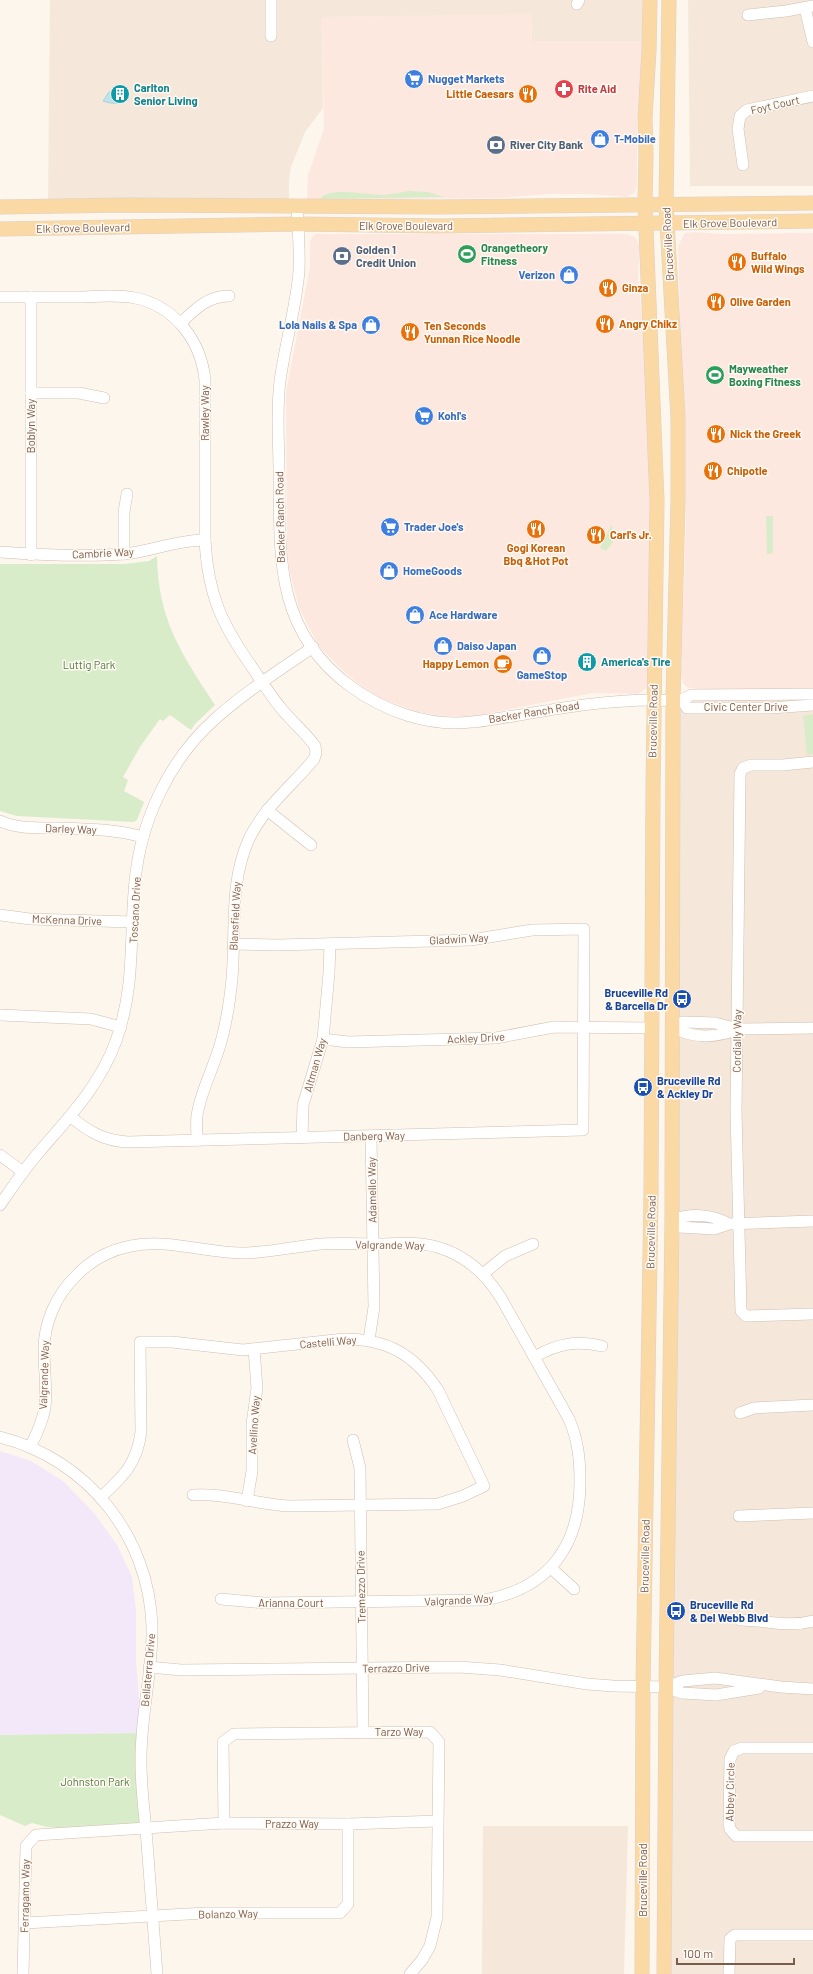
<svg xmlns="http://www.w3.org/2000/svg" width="813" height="1974" font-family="Barlow,sans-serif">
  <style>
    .residential { fill: #f5e8da }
    .commercial { fill: #fde8e0 }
    .education { fill: #f3e8fa }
    .green { fill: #d8ecc9 }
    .water { fill: #bfe3e8; stroke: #a5d3da }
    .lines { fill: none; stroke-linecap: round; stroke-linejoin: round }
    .minor-casing { stroke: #d1beb0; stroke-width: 12 }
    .major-casing { stroke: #dad1cd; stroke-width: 15 }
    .minor { stroke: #fff; stroke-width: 11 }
    .major { stroke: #fbd9a5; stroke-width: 14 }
    .labels { text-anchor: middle; stroke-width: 3; stroke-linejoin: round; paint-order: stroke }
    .shop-label { font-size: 11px; font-weight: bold; fill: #366cbe; stroke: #fffaf3; text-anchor: start }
    .culture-label { font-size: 11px; font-weight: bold; fill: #0d838f; stroke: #fffaf3; text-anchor: start }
    .health-label { font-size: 11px; font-weight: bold; fill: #be3a42; stroke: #fffaf3; text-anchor: start }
    .food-label { font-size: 11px; font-weight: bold; fill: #c56008; stroke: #fffaf3; text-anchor: start }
    .street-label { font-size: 11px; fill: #7a5c4d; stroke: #fffaf3 }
    .service-label { font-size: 11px; font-weight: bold; fill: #4e5e75; stroke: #fffaf3; text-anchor: start }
    .leisure-label { font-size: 11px; font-weight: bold; fill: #27864d; stroke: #fffaf3; text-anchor: start }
    .park-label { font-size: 11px; fill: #537a41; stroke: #fffaf3 }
    .transit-label { font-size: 11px; font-weight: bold; fill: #164399; stroke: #fffaf3; text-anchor: start }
  </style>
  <rect width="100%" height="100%" fill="#fdf6ec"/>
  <g class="residential">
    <path d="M50,0h592l1,41h-111l-1,-26 -209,2 1,91 -18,24 -14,35 -2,14v20h-241z"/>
    <path d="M688,0h125v186h-123z"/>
    <path d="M813,694v1280h-149l9,-1274 18,-5z"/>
    <path d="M483,1826h145l-4,148h-142z"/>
  </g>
  <g class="commercial">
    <path d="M531,14l1,27h111l-6,79v66l-3,7 -8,4 -35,-3h-43l-49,4 -192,2 1,-25 16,-46 -2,-112z"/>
    <path d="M693,232l30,2 90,-1v456h-118l-8,-2 -4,-4 -2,-7 5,-157 -8,-273 7,-13z"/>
    <path d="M315,234h312l8,3 5,9 -2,30 10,101 2,210 -2,100 -10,7 -46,-1 -122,24 -27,-1 -25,-4 -38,-14 -23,-15 -21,-19 -18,-19 -19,-37 -9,-36 -3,-24 -1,-156 24,-125v-27z"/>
  </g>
  <path class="education" d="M0,1451l31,10 32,20 31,32 23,32 15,32 4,34v50l6,72 -142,2z"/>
  <g class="green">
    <path d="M408,191l20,1 16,5 -124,2c7,-13 50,-4 63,-4 9,-1 17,-2 25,-4z"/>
    <path d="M766,516h7v37l-6,1z"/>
    <path d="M612,524l1,18 -7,9 -6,-3z"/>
    <path d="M157,556c1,64 24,97 58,149l-20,19 -4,6 -21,-15 -7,6 -3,-2 -20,28 -17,30 5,3 -4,11 20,11 -7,18 -3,2 -117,-6 -17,-5v-247h125l24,-3z"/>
    <path d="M813,714v40l-6,1 -4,-39z"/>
    <path d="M142,1733l4,95 -42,4 -57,-5 -15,-4 -7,3 -25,-11v-80z"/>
  </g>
  <path class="water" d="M109,92l13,1 6,4c-6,8 -17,7 -25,4z"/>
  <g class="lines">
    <defs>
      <g id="minor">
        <path d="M271,0v36"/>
        <path d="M577,4l2,-4"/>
        <path d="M805,8l8,34"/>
        <path d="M748,15l38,-4 27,-5"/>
        <path d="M743,165l-5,-36 2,-13 7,-6 66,-14"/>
        <path d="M297,206c1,22 3,44 2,65 -3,37 -14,73 -19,110 -4,30 -1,61 -1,90 1,84 -5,159 71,215 34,25 78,41 121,36 14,-1 28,-4 43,-6 47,-8 92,-16 140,-16 14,0 26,3 37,-5l122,-1"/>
        <path d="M0,297c26,0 51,0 77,0 18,0 39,-3 58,1 40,8 66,43 70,82v160c3,56 17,85 49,130 8,12 17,26 26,37 11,14 25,25 35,39l1,7 -2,6c-21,26 -50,48 -65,80 -20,44 -13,92 -17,140 -2,20 -5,40 -10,59 -6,26 -22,53 -25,78 -1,8 0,16 0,24"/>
        <path d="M31,297v258"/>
        <path d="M181,323c14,-14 27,-27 48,-27"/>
        <path d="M31,393h48l25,5"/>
        <path d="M0,552c41,3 83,5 125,2 27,-3 52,-14 80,-14"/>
        <path d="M124,554v-42l3,-18"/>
        <path d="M683,701l4,7h83l43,-3"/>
        <path d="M813,762l-30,3h-32l-8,3 -3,6 -4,337 5,200 5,5 67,-2"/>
        <path d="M267,810l44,35"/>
        <path d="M0,821c18,8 38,7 58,7 29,1 57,1 85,9"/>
        <path d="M0,915l30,4 103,3"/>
        <path d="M0,1015l91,4 30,8"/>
        <path d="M673,1027l10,-5 32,1 23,6 75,-1"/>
        <path d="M673,1027c19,12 44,11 65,2"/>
        <path d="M323,1039l25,3 148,-4 58,-11 98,1"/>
        <path d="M71,1117c18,15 34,24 57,25l455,-12 1,-201 -52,1 -61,10 -193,5 -45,-1"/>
        <path d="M302,1138l1,-33 20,-66 6,-66 1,-29"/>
        <path d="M0,1155l23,17"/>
        <path d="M0,1205c13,-19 25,-37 40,-54 30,-35 60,-66 76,-110 20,-57 13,-102 19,-160 6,-61 34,-121 80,-162 30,-27 65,-49 98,-72"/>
        <path d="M729,1224c-17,-10 -39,-11 -57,-4l7,7 35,2 15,-5 84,-3"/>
        <path d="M483,1274l22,-18 28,-12"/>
        <path d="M369,1340l5,-33 -3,-171"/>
        <path d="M534,1357c23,-13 42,-17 68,-11"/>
        <path d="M740,1413l14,-5 59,-3"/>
        <path d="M0,1437c87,22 149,99 152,189 1,46 -12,91 -11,137 0,27 4,53 6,80 3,43 7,87 10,131"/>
        <path d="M353,1440l7,28 3,264"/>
        <path d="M30,1447c7,-13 12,-25 15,-39 2,-19 -1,-39 -1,-58 0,-27 12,-55 32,-74 15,-16 34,-26 55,-30 38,-8 77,8 115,7 26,-1 51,-7 76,-9 21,-1 41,0 61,0 19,-1 37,-2 54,3 28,8 49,27 64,51l68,121c9,21 11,40 11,63 0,64 -31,106 -95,118l-221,3 -43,-4"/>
        <path d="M101,1497c23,-21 36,-34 40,-65l-1,-90h32l71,8 101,-11c43,0 70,15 94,51l46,96 -21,10 -25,8 -149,2c-33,-2 -64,-13 -96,-11"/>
        <path d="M247,1501l5,-30v-47l5,-36 -3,-39"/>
        <path d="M739,1516l74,-3"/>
        <path d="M551,1568l23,21"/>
        <path d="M740,1620c26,0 46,8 73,1"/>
        <path d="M149,1667l32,3 278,-3 41,3 87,14 26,2 53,1 17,-6 32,-3 66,9 32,2"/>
        <path d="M666,1687l16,6 34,2 43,-7"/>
        <path d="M813,1748h-71l-8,3 -4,8 -1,64 1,6 6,7h77"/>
        <path d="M224,1823l-1,-81 11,-8 196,-2 9,10 -2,175 -7,29 -8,14 -12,14"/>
        <path d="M25,1923l181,-10h134l8,-9v-80"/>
        <path d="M23,1974l3,-128 10,-11 188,-12 124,1 90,-3"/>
        <path d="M729,1974l1,-35 5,-4h78"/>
      </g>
      <g id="major">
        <path d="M0,207l127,-2 312,2 374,-4"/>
        <path d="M0,229l298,-5 141,2 374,-5"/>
        <path d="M642,1974l1,-287 8,-494 2,-404 4,-288 -12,-297 1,-50 -1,-36 4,-68 1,-50"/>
        <path d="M664,1974l2,-287 6,-467 1,-520 5,-199v-83l-12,-214 3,-204"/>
      </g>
    </defs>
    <use href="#minor" class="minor-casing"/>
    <use href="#major" class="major-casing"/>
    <use href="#minor" class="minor"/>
    <use href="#major" class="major"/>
  </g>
  <defs>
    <symbol id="supermarket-disc" viewBox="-11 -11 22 22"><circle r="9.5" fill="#3f7fe0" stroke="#fffaf3"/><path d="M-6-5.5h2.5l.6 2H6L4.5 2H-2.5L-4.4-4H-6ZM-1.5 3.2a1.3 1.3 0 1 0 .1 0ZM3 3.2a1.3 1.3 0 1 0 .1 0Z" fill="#fff"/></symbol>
    <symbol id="pharmacy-disc" viewBox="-11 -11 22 22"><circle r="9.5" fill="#e0444e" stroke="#fffaf3"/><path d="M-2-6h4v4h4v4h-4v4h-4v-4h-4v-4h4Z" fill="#fff"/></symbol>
    <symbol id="building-disc" viewBox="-11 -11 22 22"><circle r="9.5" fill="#0f9aa8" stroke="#fffaf3"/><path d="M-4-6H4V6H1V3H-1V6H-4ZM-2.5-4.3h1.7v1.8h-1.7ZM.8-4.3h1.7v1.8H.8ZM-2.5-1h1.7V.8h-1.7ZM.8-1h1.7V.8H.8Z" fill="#fff"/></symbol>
    <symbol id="restaurant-disc" viewBox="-11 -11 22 22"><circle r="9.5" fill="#e8710a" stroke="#fffaf3"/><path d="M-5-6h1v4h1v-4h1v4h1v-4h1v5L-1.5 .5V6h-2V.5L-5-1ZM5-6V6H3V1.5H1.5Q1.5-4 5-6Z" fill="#fff"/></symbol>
    <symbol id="shop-disc" viewBox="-11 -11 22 22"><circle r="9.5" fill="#3f7fe0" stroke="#fffaf3"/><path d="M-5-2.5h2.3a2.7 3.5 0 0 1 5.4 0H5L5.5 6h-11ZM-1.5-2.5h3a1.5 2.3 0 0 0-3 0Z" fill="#fff"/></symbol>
    <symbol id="bank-disc" viewBox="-11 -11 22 22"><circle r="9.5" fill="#5c6f8a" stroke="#fffaf3"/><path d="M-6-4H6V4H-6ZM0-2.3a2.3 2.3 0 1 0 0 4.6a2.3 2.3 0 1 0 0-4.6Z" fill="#fff"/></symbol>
    <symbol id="stadium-disc" viewBox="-11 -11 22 22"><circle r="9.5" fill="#2e9e5b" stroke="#fffaf3"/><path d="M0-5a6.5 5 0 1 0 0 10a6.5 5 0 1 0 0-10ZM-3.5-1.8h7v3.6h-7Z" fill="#fff"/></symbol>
    <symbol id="cafe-disc" viewBox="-11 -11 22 22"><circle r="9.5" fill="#e8710a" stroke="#fffaf3"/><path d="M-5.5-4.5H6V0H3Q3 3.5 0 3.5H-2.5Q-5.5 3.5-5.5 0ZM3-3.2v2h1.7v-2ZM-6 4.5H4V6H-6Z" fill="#fff"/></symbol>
    <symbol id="bus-disc" viewBox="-11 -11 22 22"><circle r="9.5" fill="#1a4fb4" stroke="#fffaf3"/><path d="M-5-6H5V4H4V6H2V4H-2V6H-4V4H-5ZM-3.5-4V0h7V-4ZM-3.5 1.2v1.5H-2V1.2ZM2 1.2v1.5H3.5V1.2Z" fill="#fff"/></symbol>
  </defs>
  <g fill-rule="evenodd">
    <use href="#supermarket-disc" x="403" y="68" width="22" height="22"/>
    <use href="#pharmacy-disc" x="553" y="78" width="22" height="22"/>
    <use href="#building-disc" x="109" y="83" width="22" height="22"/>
    <use href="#restaurant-disc" x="517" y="83" width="22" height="22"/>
    <use href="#shop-disc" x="589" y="128" width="22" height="22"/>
    <use href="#bank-disc" x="485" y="134" width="22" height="22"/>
    <use href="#stadium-disc" x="456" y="243" width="22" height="22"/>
    <use href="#bank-disc" x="331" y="245" width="22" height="22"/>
    <use href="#restaurant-disc" x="726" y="251" width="22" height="22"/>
    <use href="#shop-disc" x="558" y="264" width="22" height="22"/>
    <use href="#restaurant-disc" x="597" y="277" width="22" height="22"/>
    <use href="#restaurant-disc" x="705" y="291" width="22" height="22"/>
    <use href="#restaurant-disc" x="594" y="313" width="22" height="22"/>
    <use href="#shop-disc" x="360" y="314" width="22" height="22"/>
    <use href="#restaurant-disc" x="399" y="321" width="22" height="22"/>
    <use href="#stadium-disc" x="704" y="364" width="22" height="22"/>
    <use href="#supermarket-disc" x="413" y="405" width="22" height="22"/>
    <use href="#restaurant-disc" x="705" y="423" width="22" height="22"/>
    <use href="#restaurant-disc" x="702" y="460" width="22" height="22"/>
    <use href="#supermarket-disc" x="379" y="516" width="22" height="22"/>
    <use href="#restaurant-disc" x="525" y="518" width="22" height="22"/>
    <use href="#restaurant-disc" x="585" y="524" width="22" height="22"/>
    <use href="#shop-disc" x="378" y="560" width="22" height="22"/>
    <use href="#shop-disc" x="404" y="604" width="22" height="22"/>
    <use href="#shop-disc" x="432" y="635" width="22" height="22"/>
    <use href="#shop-disc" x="531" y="645" width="22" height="22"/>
    <use href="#building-disc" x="576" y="651" width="22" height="22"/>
    <use href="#cafe-disc" x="492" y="653" width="22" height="22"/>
    <use href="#bus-disc" x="671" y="988" width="22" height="22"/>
    <use href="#bus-disc" x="632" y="1076" width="22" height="22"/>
    <use href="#bus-disc" x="665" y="1600" width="22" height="22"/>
  </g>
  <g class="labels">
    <g class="shop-label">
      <text x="428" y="83">Nugget Markets</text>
      <text x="614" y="143">T-Mobile</text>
      <text x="555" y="279" text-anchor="end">Verizon</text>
      <text x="357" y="329" text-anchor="end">Lola Nails &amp; Spa</text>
      <text x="438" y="420">Kohl's</text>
      <text x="404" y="531">Trader Joe's</text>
      <text x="403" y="575">HomeGoods</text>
      <text x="429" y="619">Ace Hardware</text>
      <text x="457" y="650">Daiso Japan</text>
      <text x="542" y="679" text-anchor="middle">GameStop</text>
    </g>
    <g class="culture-label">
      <text x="134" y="92">Carlton<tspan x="134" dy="13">Senior Living</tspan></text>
      <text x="601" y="666">America's Tire</text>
    </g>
    <g class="health-label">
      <text x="578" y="93">Rite Aid</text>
    </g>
    <g class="food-label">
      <text x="514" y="98" text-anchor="end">Little Caesars</text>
      <text x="751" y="260">Buffalo<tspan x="751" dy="13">Wild Wings</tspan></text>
      <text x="622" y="292">Ginza</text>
      <text x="730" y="306">Olive Garden</text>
      <text x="619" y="328">Angry Chikz</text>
      <text x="424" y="330">Ten Seconds<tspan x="424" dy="13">Yunnan Rice Noodle</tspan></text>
      <text x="730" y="438">Nick the Greek</text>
      <text x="727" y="475">Chipotle</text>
      <text x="610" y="539">Carl's Jr.</text>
      <text x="536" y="552" text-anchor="middle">Gogi Korean<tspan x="536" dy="13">Bbq &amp;Hot Pot</tspan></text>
      <text x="489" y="668" text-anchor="end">Happy Lemon</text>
    </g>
    <g class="street-label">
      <text transform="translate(775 105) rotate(-13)" y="4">Foyt Court</text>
      <text transform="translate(730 223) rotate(-1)" y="4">Elk Grove Boulevard</text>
      <text x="406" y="230">Elk Grove Boulevard</text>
      <text transform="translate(83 228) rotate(-1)" y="4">Elk Grove Boulevard</text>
      <text transform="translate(668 244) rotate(-93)" y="4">Bruceville Road</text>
      <text transform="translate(205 413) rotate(-90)" y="4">Rawley Way</text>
      <text transform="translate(31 426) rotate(-90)" y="4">Boblyn Way</text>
      <text transform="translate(280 517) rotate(-91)" y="4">Backer Ranch Road</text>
      <text transform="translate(103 553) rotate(-3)" y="4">Cambrie Way</text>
      <text x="746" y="711">Civic Center Drive</text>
      <text transform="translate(534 712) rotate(-9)" y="4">Backer Ranch Road</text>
      <text transform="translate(653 721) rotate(-89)" y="4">Bruceville Road</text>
      <text transform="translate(71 829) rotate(2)" y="4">Darley Way</text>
      <text transform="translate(135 910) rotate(-87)" y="4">Toscano Drive</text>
      <text transform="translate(235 916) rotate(-87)" y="4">Blansfield Way</text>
      <text transform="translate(67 920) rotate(2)" y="4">McKenna Drive</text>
      <text transform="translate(459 939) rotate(-3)" y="4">Gladwin Way</text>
      <text transform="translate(476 1038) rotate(-3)" y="4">Ackley Drive</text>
      <text transform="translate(737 1041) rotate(-89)" y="4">Cordially Way</text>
      <text transform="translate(315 1065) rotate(-74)" y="4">Altman Way</text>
      <text transform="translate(374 1136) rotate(-1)" y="4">Danberg Way</text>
      <text transform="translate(372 1190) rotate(-91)" y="4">Adamello Way</text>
      <text transform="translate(651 1232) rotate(-89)" y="4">Bruceville Road</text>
      <text transform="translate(390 1245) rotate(1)" y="4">Valgrande Way</text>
      <text transform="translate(328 1342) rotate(-5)" y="4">Castelli Way</text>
      <text transform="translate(44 1375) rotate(-88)" y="4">Valgrande Way</text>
      <text transform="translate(254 1425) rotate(-86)" y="4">Avellino Way</text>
      <text transform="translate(645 1556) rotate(-89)" y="4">Bruceville Road</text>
      <text transform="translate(361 1587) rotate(-91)" y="4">Tremezzo Drive</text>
      <text transform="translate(459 1600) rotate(-3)" y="4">Valgrande Way</text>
      <text x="291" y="1607">Arianna Court</text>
      <text transform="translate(396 1668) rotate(-1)" y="4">Terrazzo Drive</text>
      <text transform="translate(148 1670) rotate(-85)" y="4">Bellaterra Drive</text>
      <text x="399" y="1736">Tarzo Way</text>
      <text transform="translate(730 1792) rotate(-89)" y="4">Abbey Circle</text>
      <text x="292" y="1828">Prazzo Way</text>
      <text transform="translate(643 1880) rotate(-90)" y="4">Bruceville Road</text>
      <text transform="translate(25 1896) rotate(-89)" y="4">Ferragamo Way</text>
      <text transform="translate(228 1914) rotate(-1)" y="4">Bolanzo Way</text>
    </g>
    <g class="service-label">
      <text x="510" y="149">River City Bank</text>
      <text x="356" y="254">Golden 1<tspan x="356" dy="13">Credit Union</tspan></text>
    </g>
    <g class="leisure-label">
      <text x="481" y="252">Orangetheory<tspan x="481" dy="13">Fitness</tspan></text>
      <text x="729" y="373">Mayweather<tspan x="729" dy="13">Boxing Fitness</tspan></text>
    </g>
    <g class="park-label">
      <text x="89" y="669">Luttig Park</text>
      <text x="95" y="1786">Johnston Park</text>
    </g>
    <g class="transit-label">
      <text x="668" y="997" text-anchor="end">Bruceville Rd<tspan x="668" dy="13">&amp; Barcella Dr</tspan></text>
      <text x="657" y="1085">Bruceville Rd<tspan x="657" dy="13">&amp; Ackley Dr</tspan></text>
      <text x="690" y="1609">Bruceville Rd<tspan x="690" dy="13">&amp; Del Webb Blvd</tspan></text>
    </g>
  </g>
  <path d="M677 1958v6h117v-6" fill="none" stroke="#7a5c4d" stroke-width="2"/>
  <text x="683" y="1958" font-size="12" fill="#7a5c4d" stroke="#fffaf3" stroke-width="3" paint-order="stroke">100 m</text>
</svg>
